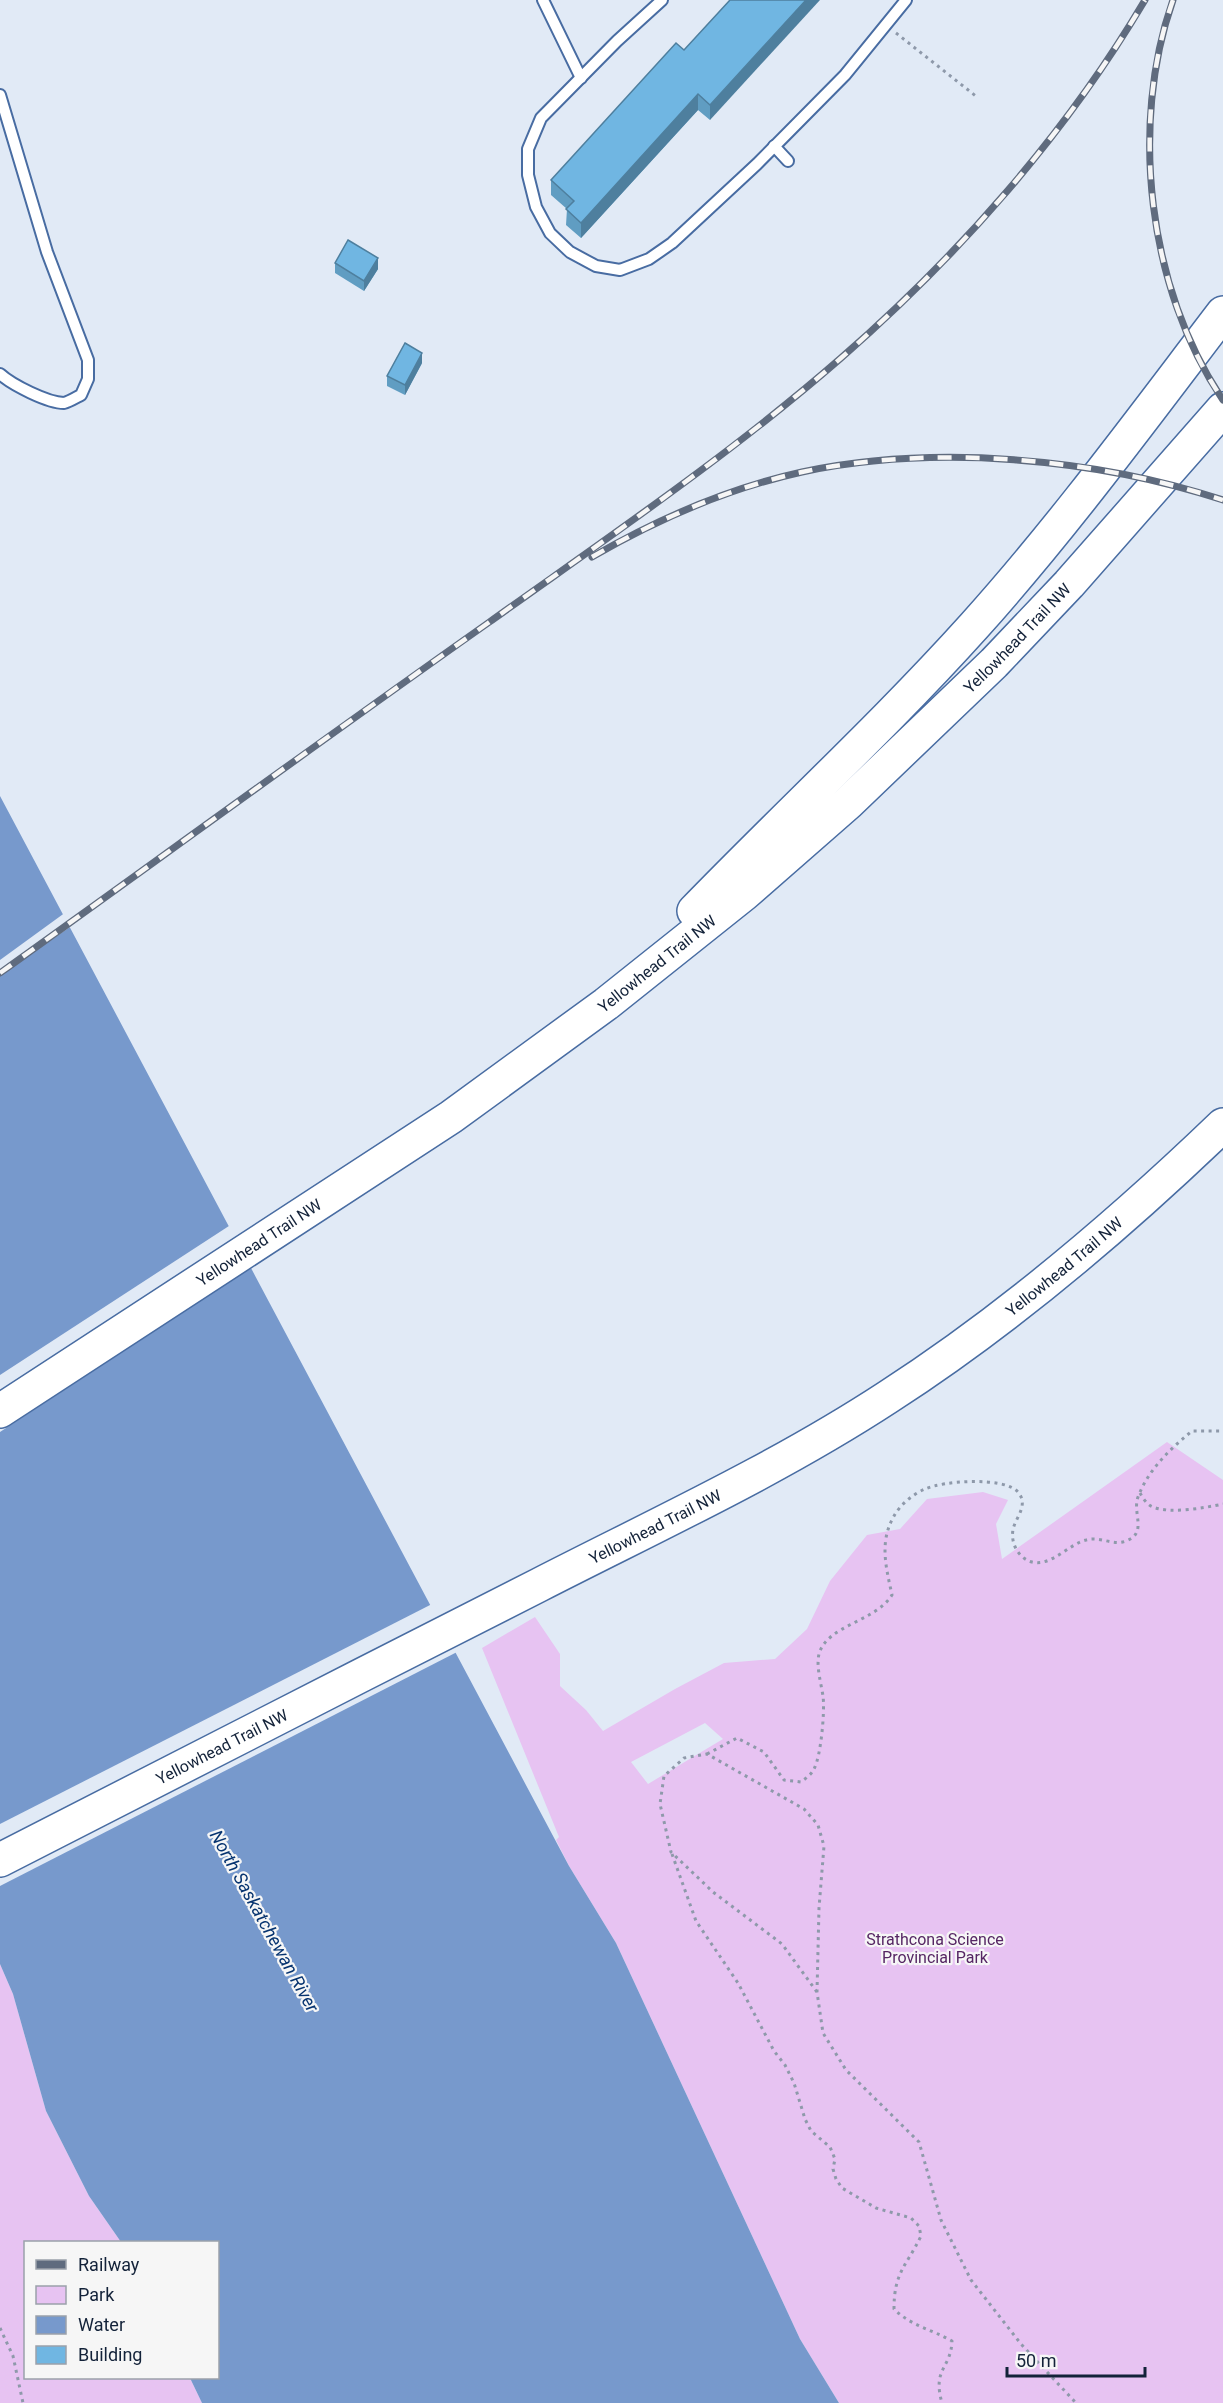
<svg xmlns="http://www.w3.org/2000/svg" width="1223" height="2403" font-family="Roboto,sans-serif">
  <style>
    .green { fill: #e7c3f2; fill-rule: evenodd }
    .water { fill: #79c }
    .pier { fill: #e1eaf6 }
    .lines { fill: none; stroke-linecap: round; stroke-linejoin: round }
    .service-casing { stroke: #486ca2; stroke-width: 14 }
    .motorway-casing { stroke: #486ca2; stroke-width: 36 }
    .path { stroke: #8e99aa; stroke-width: 3; stroke-dasharray: 3 4.5; stroke-linecap: butt }
    .service { stroke: #fff; stroke-width: 10 }
    .motorway { stroke: #fff; stroke-width: 33 }
    .rail-casing { stroke: #5f6b7e; stroke-width: 7 }
    .rail { stroke: #f6f6f6; stroke-width: 4.5; stroke-dasharray: 14; stroke-linecap: butt }
    .wall { fill: #609dc2 }
    .shaded-wall { fill: #4e7f9e }
    .building { fill: #70b6e2; stroke: #4e7f9e; stroke-width: 1.5 }
    .labels { text-anchor: middle; stroke-width: 4.5; stroke-linejoin: round; paint-order: stroke }
    .street-label { font-size: 16px; fill: #132239; stroke: #f6f6f6 }
    .park-label { font-size: 16px; fill: #562664; stroke: #f6f6f6 }
    .water-label { font-size: 18px; font-style: italic; fill: #073470; stroke: #f6f6f6 }
  </style>
  <rect width="100%" height="100%" fill="#e1eaf6"/>
  <g class="green">
    <path d="M1167,1442l56,38v923h-384l-39,-64 -184,-396 -47,-77 -13,-26 3,-3 -77,-189 53,-31 25,37v32l26,24 17,21 72,-42 49,-26 51,-4 32,-30 23,-48 37,-46 33,-6 27,-30 56,-7 25,8 -12,24 6,35zM705,1723l18,16 -75,45 -17,-22z"/>
    <path d="M0,1964l13,30 33,117 43,85 32,46h-95v136h164l12,25h-202z"/>
  </g>
  <path class="water" d="M0,796l569,1070 47,77 184,396 39,64h-637l-12,-25h28v-136h-97l-32,-46 -43,-85 -33,-117 -13,-30z"/>
  <g class="pier">
    <path d="M66,912l7,13 -73,50v-15z"/>
    <path d="M232,1224l22,42 -254,166v-57z"/>
    <path d="M434,1603l25,48 -459,235v-62z"/>
  </g>
  <g class="lines">
    <defs>
      <g id="service">
        <path d="M543,0l38,78"/>
        <path d="M662,0l-45,41 -76,77 -13,31v26l8,32 14,26 20,19 26,14 24,4 29,-11 23,-16 85,-79 88,-89 61,-75"/>
        <path d="M0,95l47,157 41,108v19l-7,16c-4,2 -12,7 -17,8 -16,0 -52,-18 -64,-29"/>
        <path d="M774,146l14,15"/>
      </g>
      <g id="motorway">
        <path d="M694,911c93,-96 191,-186 280,-285 89,-99 168,-207 249,-313"/>
        <path id="s1" d="M0,1411l451,-294 155,-113 138,-110 104,-91 146,-140 75,-79 154,-175"/>
        <path id="s2" d="M0,1860c180,-92 359,-184 539,-275 117,-60 239,-116 349,-188 121,-78 231,-172 335,-272"/>
      </g>
    </defs>
    <use href="#service" class="service-casing"/>
    <use href="#motorway" class="motorway-casing"/>
    <g class="path">
      <path d="M896,33l81,64"/>
      <path d="M1140,1493c3,5 7,12 13,14 17,7 51,1 70,-3"/>
      <path d="M707,1754l30,-16 27,14 20,28 17,2c5,-4 10,-7 13,-13 7,-13 11,-58 9,-73 -2,-13 -7,-30 -4,-42 8,-29 56,-32 73,-59 -6,-28 -13,-53 2,-79 6,-11 19,-22 31,-27 18,-8 78,-13 93,3 10,12 0,23 -4,34 -5,14 3,32 18,36 19,5 37,-18 54,-22 14,-4 27,6 40,1 22,-8 6,-28 12,-44 10,-27 32,-48 54,-66h31"/>
      <path d="M672,1854l24,67 42,62 36,68 11,14 9,18 11,36 6,12 19,16 5,12 -2,10 3,10 6,9 34,20 35,10 8,8 2,10c-15,31 -27,36 -27,73 17,17 37,20 58,32 -1,28 -20,27 -10,62"/>
      <path d="M817,1992l-35,-48 -69,-52 -42,-40 -11,-48 4,-28 20,-18 23,-4 97,55 14,16 6,21 -5,62 -2,84 6,41 23,37 73,72 22,78 30,60 50,64 55,59"/>
      <path d="M0,2328l13,28 10,47"/>
    </g>
    <use href="#service" class="service"/>
    <use href="#motorway" class="motorway"/>
    <defs>
      <g id="rail">
        <path d="M1173,0c-44,125 -25,290 50,400"/>
        <path d="M592,557c64,-37 137,-69 210,-85 132,-28 293,-14 421,28"/>
        <path d="M0,973c163,-117 325,-235 488,-350 119,-85 242,-168 353,-265 117,-102 225,-224 304,-358"/>
      </g>
    </defs>
    <use href="#rail" class="rail-casing"/>
    <use href="#rail" class="rail"/>
  </g>
  <g class="wall">
    <path d="M730,0l-20,120 -12,-10 -117,128 -15,-13 1,-16 -16,-14v-15l133,-130z"/>
    <path d="M335,263l43,6 -14,22 -29,-18z"/>
    <path d="M422,363l-17,32 -18,-9v-10z"/>
  </g>
  <g class="shaded-wall">
    <path d="M806,0h14l-110,120v-15z"/>
    <path d="M698,94v16l-117,128v-15z"/>
    <path d="M378,258v11l-14,22v-10z"/>
    <path d="M422,353v10l-17,32v-10z"/>
  </g>
  <g class="building">
    <path d="M730,0h76l-96,105 -12,-11 -117,129 -15,-14 8,-8 -23,-21 125,-137 8,7z"/>
    <path d="M348,240l30,18 -14,23 -29,-18z"/>
    <path d="M405,343l17,10 -17,32 -18,-9z"/>
  </g>
  <g class="labels">
    <g class="street-label">
      <text dy="6" stroke="none"><textPath href="#s1" startOffset="1281">Yellowhead Trail NW</textPath></text>
      <text dy="6" stroke="none"><textPath href="#s1" startOffset="795">Yellowhead Trail NW</textPath></text>
      <text dy="6" stroke="none"><textPath href="#s1" startOffset="309">Yellowhead Trail NW</textPath></text>
      <text dy="6" stroke="none"><textPath href="#s2" startOffset="1221">Yellowhead Trail NW</textPath></text>
      <text dy="6" stroke="none"><textPath href="#s2" startOffset="735">Yellowhead Trail NW</textPath></text>
      <text dy="6" stroke="none"><textPath href="#s2" startOffset="249">Yellowhead Trail NW</textPath></text>
    </g>
    <g class="park-label">
      <text x="935" y="1945">Strathcona Science<tspan x="935" dy="18">Provincial Park</tspan></text>
    </g>
    <g class="water-label">
      <text transform="translate(264 1921) rotate(61)" y="6">North Saskatchewan River</text>
    </g>
  </g>
  <rect x="24" y="2241" width="195" height="138" fill="#f6f6f6" stroke="#9ba1aa" stroke-width="1.5"/>
  <rect x="36" y="2260" width="30" height="9" fill="#5f6b7e" stroke="#9ba1aa" stroke-width="1.5"/>
  <text x="78" y="2271" font-size="18" fill="#132239">Railway</text>
  <rect x="36" y="2286" width="30" height="18" fill="#e7c3f2" stroke="#9ba1aa" stroke-width="1.5"/>
  <text x="78" y="2301" font-size="18" fill="#132239">Park</text>
  <rect x="36" y="2316" width="30" height="18" fill="#7799cc" stroke="#9ba1aa" stroke-width="1.5"/>
  <text x="78" y="2331" font-size="18" fill="#132239">Water</text>
  <rect x="36" y="2346" width="30" height="18" fill="#70b6e2" stroke="#9ba1aa" stroke-width="1.5"/>
  <text x="78" y="2361" font-size="18" fill="#132239">Building</text>
  <path d="M1007 2367v9h138v-9" fill="none" stroke="#132239" stroke-width="3"/>
  <text x="1016" y="2367" font-size="18" fill="#132239" stroke="#f6f6f6" stroke-width="4.5" paint-order="stroke">50 m</text>
</svg>
